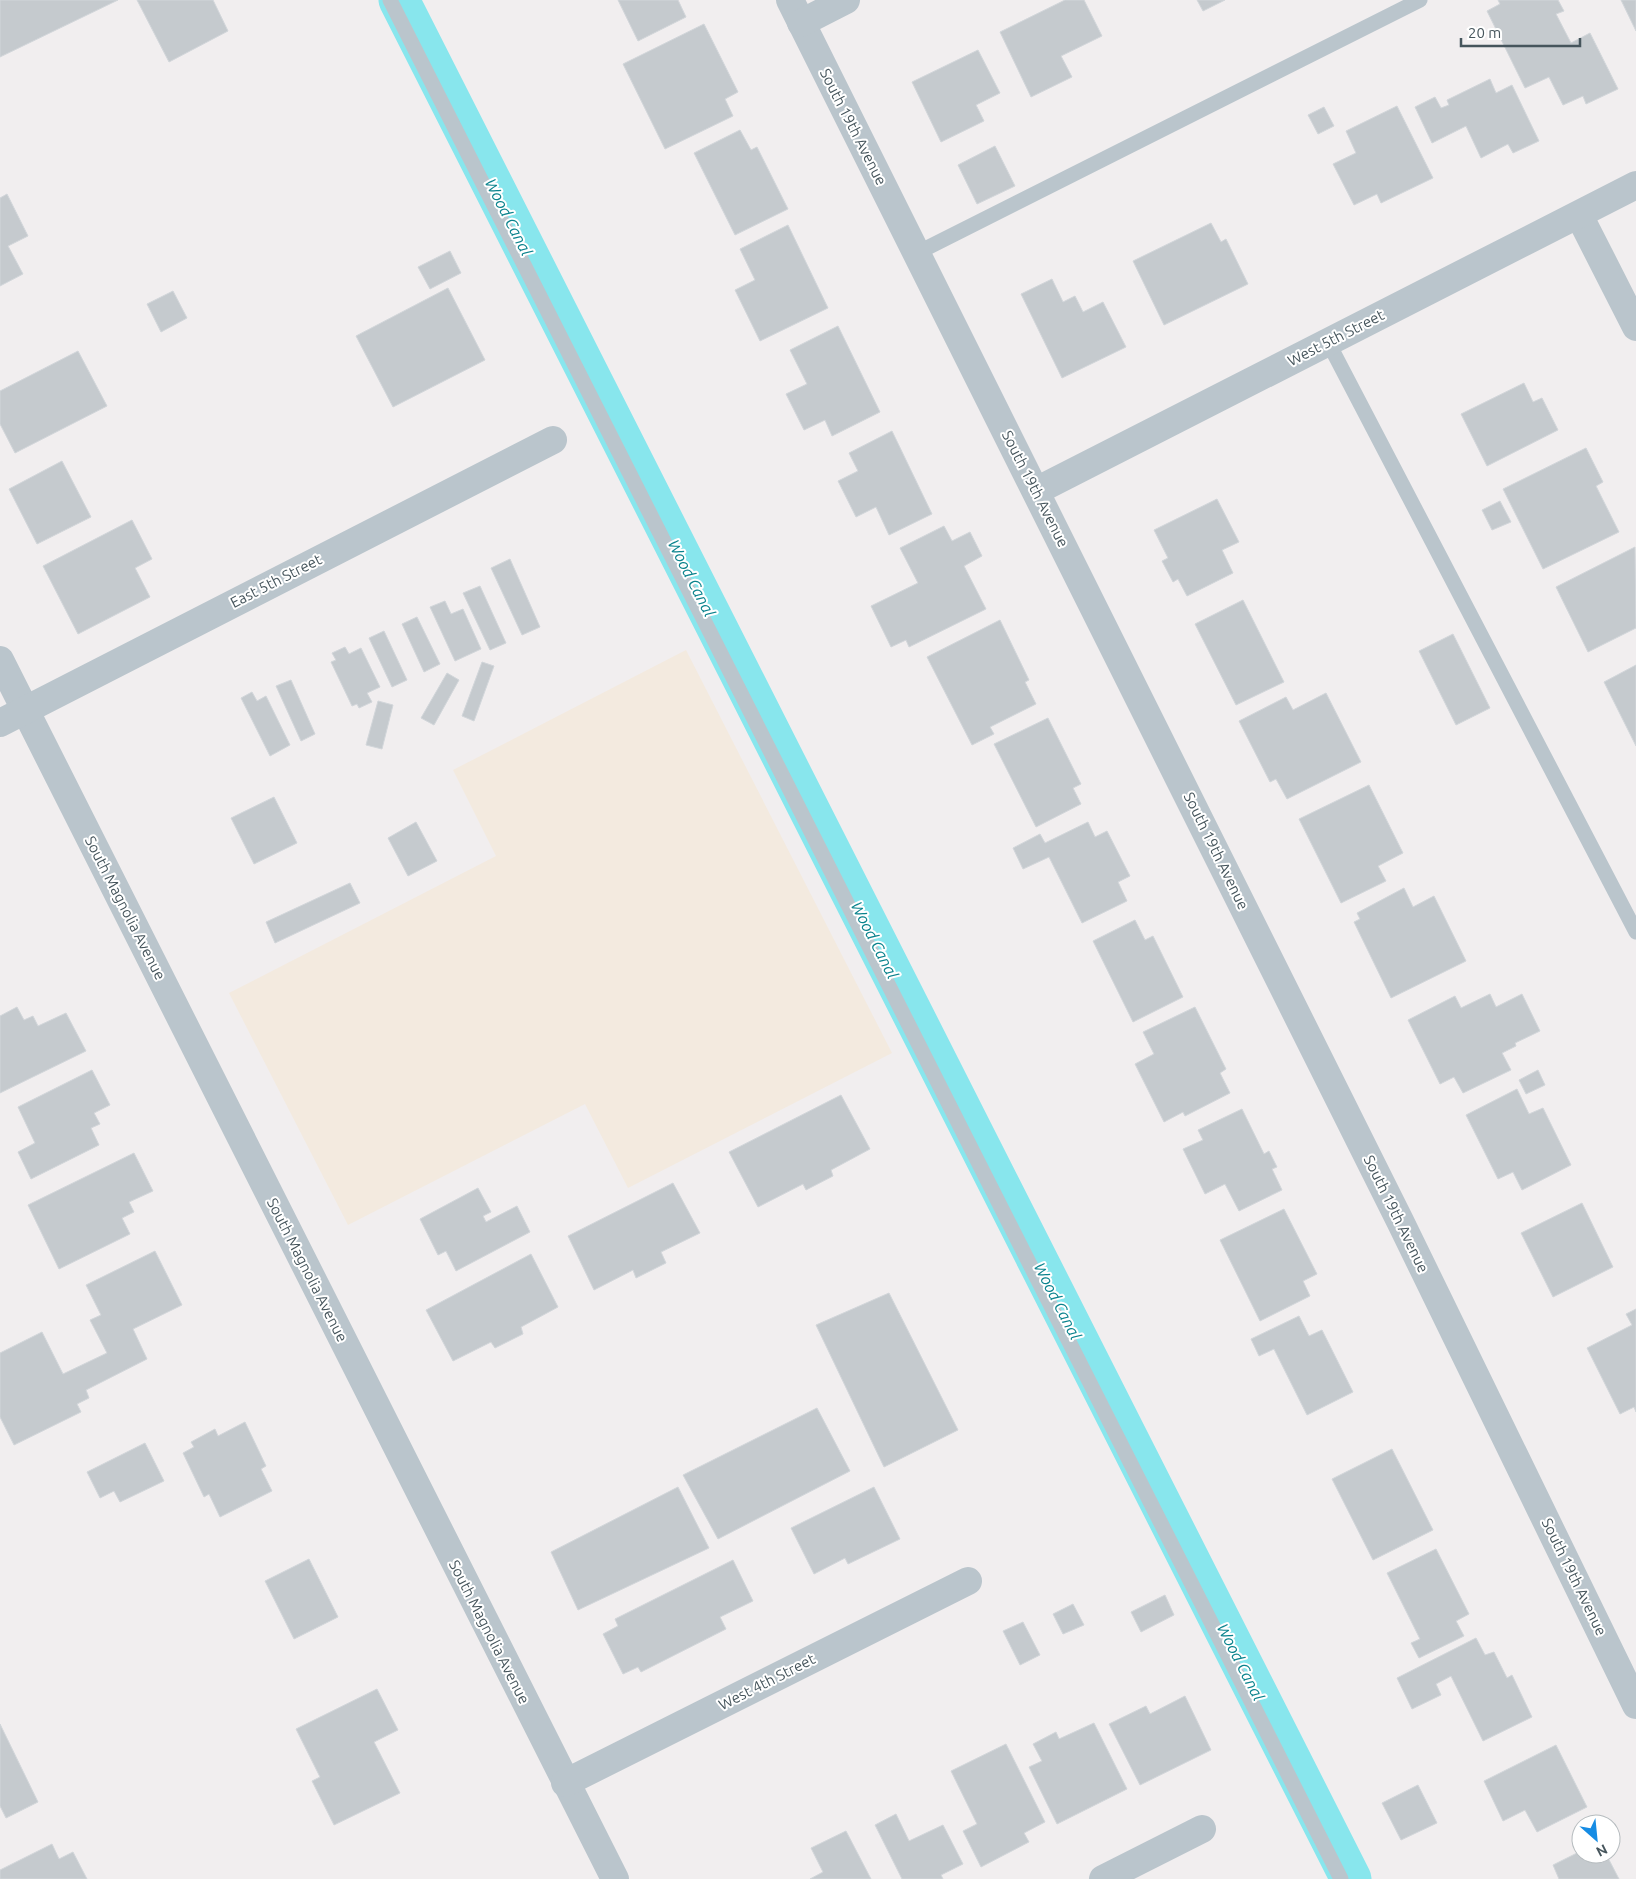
<svg xmlns="http://www.w3.org/2000/svg" width="1636" height="1879" font-family="Ubuntu,sans-serif">
  <style>
    .sand { fill: #f3eadf }
    .lines { fill: none; stroke-linecap: round; stroke-linejoin: round }
    .canal { stroke: #88e6ed; stroke-width: 41 }
    .building { fill: #c5cace; stroke: #d2d6da }
    .lane { stroke: #bac5cc; stroke-width: 15 }
    .street { stroke: #bac5cc; stroke-width: 28 }
    .labels { text-anchor: middle; stroke-width: 4; stroke-linejoin: round; paint-order: stroke }
    .street-label { font-size: 15px; fill: #46555c; stroke: #fff }
    .water-label { font-size: 16px; font-style: italic; fill: #0b838d; stroke: #fff }
  </style>
  <rect width="100%" height="100%" fill="#f1eeef"/>
  <path class="sand" d="M686,650l206,403 -264,135 -43,-84 -237,121 -119,-232 267,-137 -43,-86z"/>
  <g class="lines">
    <path class="canal" d="M399,0l952,1879"/>
  </g>
  <g class="building">
    <path d="M0,0h118l-118,57z"/>
    <path d="M137,0h76l15,31 -59,31z"/>
    <path d="M618,0h60l8,17 -48,24z"/>
    <path d="M1065,0h19l18,36 -41,20 11,21 -41,20 -31,-65z"/>
    <path d="M1197,0h28l-22,11z"/>
    <path d="M1498,0h60l6,11 -8,3 15,29 19,-10 28,56 -32,15 -3,-8 -20,9 -14,-28 -24,11 -38,-77 13,-7z"/>
    <path d="M1621,0h15v31z"/>
    <path d="M704,24l34,68 -13,7 8,17 -68,33 -42,-85z"/>
    <path d="M978,50l22,43 -24,12 8,16 -43,21 -29,-60z"/>
    <path d="M1490,79l6,14 16,-8 27,56 -26,12 -5,-9 -27,14 -15,-32 -34,17 -17,-36 20,-10 6,11 8,-3 -2,-5z"/>
    <path d="M1397,106l36,72 -52,25 -4,-9 -23,11 -21,-41 23,-11 -10,-22z"/>
    <path d="M1324,107l10,19 -16,8 -10,-19z"/>
    <path d="M740,130l11,20 6,-3 31,62 -53,26 -41,-82z"/>
    <path d="M995,146l20,40 -38,18 -19,-39z"/>
    <path d="M7,194l21,42 -20,10 15,28 -23,12v-88z"/>
    <path d="M1211,223l10,19 5,-3 22,45 -84,41 -31,-64z"/>
    <path d="M788,225l40,83 -68,33 -25,-51 20,-10 -15,-31z"/>
    <path d="M450,251l11,22 -31,16 -12,-22z"/>
    <path d="M1052,279l11,23 12,-6 8,16 20,-10 23,45 -64,31 -41,-84z"/>
    <path d="M448,288l37,72 -92,47 -37,-71z"/>
    <path d="M173,291l14,27 -26,14 -14,-28z"/>
    <path d="M838,326l42,86 -48,24 -7,-16 -21,10 -18,-36 21,-10 -17,-34z"/>
    <path d="M78,351l29,55 -92,47 -15,-29v-33z"/>
    <path d="M1524,383l9,19 9,-4 16,32 -71,36 -26,-52z"/>
    <path d="M892,431l40,83 -43,21 -13,-28 -20,10 -18,-36 20,-10 -9,-18z"/>
    <path d="M1586,448l17,34 -7,4 23,46 -76,37 -40,-80z"/>
    <path d="M62,461l29,56 -54,27 -28,-55z"/>
    <path d="M1217,499l22,43 -17,8 11,23 -46,23 -9,-17 -5,3 -11,-21 6,-3 -14,-28z"/>
    <path d="M1500,501l11,21 -19,8 -10,-20z"/>
    <path d="M132,520l20,39 -17,9 15,29 -72,37 -35,-68z"/>
    <path d="M944,526l8,15 18,-9 12,24 -18,10 22,43 -77,38 -3,-7 -15,7 -20,-41 47,-23 -18,-35z"/>
    <path d="M1635,547l1,81 -48,24 -32,-65z"/>
    <path d="M510,559l30,68 -18,8 -31,-67z"/>
    <path d="M480,586l26,57 -16,7 -27,-57z"/>
    <path d="M1243,600l41,82 -48,23 -41,-81z"/>
    <path d="M445,601l6,13 12,-5 18,40 -26,12 -25,-54z"/>
    <path d="M417,617l23,47 -16,8 -22,-48z"/>
    <path d="M1000,620l29,60 -4,2 11,22 -46,23 4,7 -22,11 -45,-88z"/>
    <path d="M384,631l23,49 -15,7 -23,-49z"/>
    <path d="M1453,634l37,74 -34,17 -37,-74z"/>
    <path d="M345,647l4,7 12,-6 19,39 -13,6 5,9 -13,6 -2,-4 -5,2 -21,-44 5,-2 -4,-7z"/>
    <path d="M482,662l12,4 -20,55 -12,-5z"/>
    <path d="M1636,665v81l-32,-64z"/>
    <path d="M447,673l12,7 -25,45 -13,-7z"/>
    <path d="M291,680l24,54 -14,7 -25,-55z"/>
    <path d="M252,692l5,9 9,-5 24,49 -20,11 -29,-58z"/>
    <path d="M1326,693l35,69 -74,37 -11,-20 -6,3 -31,-61 47,-24 7,13z"/>
    <path d="M378,701l15,4 -11,44 -16,-4z"/>
    <path d="M1048,718l33,66 -8,4 8,16 -45,23 -42,-83z"/>
    <path d="M1369,785l34,68 -25,13 8,15 -45,22 -42,-84z"/>
    <path d="M274,797l23,46 -43,21 -23,-46z"/>
    <path d="M416,822l21,39 -29,15 -20,-38z"/>
    <path d="M1088,822l7,15 12,-6 23,45 -12,6 9,19 -45,22 -33,-66 -26,12 -10,-21 27,-14 5,9z"/>
    <path d="M350,883l10,20 -85,40 -9,-21z"/>
    <path d="M1404,888l9,19 21,-11 32,65 -75,37 -37,-76 6,-3 -3,-6z"/>
    <path d="M1135,920l10,20 8,-4 30,61 -50,25 -40,-81z"/>
    <path d="M1490,994l6,13 26,-13 18,37 -25,12 1,3 -14,7 9,17 -48,23 -9,-16 -14,7 -32,-64 47,-24 6,12z"/>
    <path d="M17,1007l7,13 9,-4 5,10 28,-13 20,38 -86,42v-77z"/>
    <path d="M1195,1007l31,62 -6,4 10,20 -45,23 -2,-4 -19,10 -29,-58 19,-10 -11,-22z"/>
    <path d="M92,1070l18,35 -16,8 6,11 -9,4 8,17 -68,34 -13,-27 17,-9 -17,-36z"/>
    <path d="M1538,1070l7,15 -19,9 -7,-14z"/>
    <path d="M1517,1089l12,25 14,-6 28,57 -49,25 -9,-18 -15,7 -32,-64z"/>
    <path d="M841,1095l29,54 -39,21 2,6 -27,14 -3,-6 -45,23 -29,-55z"/>
    <path d="M1242,1109l22,45 5,-3 8,16 -5,2 10,21 -43,21 -14,-27 -20,10 -22,-45 20,-9 -5,-10z"/>
    <path d="M134,1153l19,38 -24,11 5,10 -12,6 8,16 -71,35 -31,-64z"/>
    <path d="M673,1183l27,50 -39,19 5,11 -30,15 -3,-8 -39,20 -26,-54z"/>
    <path d="M478,1188l13,24 -8,4 3,6 31,-16 13,26 -74,39 -10,-20 -8,4 -18,-36z"/>
    <path d="M1582,1203l31,64 -60,30 -32,-64z"/>
    <path d="M1284,1209l33,65 -14,7 7,15 -50,25 -40,-81z"/>
    <path d="M155,1251l27,54 -49,24 14,30 -61,31 3,8 -12,6 4,8 -67,33 -14,-28v-64l42,-21 21,42 44,-21 -17,-33 11,-5 -15,-30z"/>
    <path d="M531,1254l27,53 -37,20 2,7 -28,14 -4,-6 -38,19 -27,-51z"/>
    <path d="M889,1293l69,137 -74,37 -68,-142z"/>
    <path d="M1636,1309v103l-2,-5 -14,7 -33,-66 45,-23 -6,-11z"/>
    <path d="M1299,1316l10,20 13,-6 31,62 -46,23 -33,-66 -15,7 -8,-17z"/>
    <path d="M817,1408l33,63 -132,68 -35,-64z"/>
    <path d="M245,1422l21,44 -5,3 11,22 -52,26 -11,-23 -5,3 -21,-44 11,-6 -3,-5 24,-13 3,7z"/>
    <path d="M145,1443l19,38 -44,21 -6,-11 -14,7 -13,-26z"/>
    <path d="M1392,1449l41,81 -60,30 -41,-81z"/>
    <path d="M678,1487l31,61 -131,62 -27,-58z"/>
    <path d="M874,1487l26,52 -52,25 -3,-6 -31,16 -23,-46z"/>
    <path d="M1436,1549l33,65 -13,7 8,15 -45,22 -8,-15 9,-4 -33,-66z"/>
    <path d="M309,1559l29,58 -44,22 -29,-58z"/>
    <path d="M733,1560l20,41 -33,16 6,12 -85,43 -3,-5 -15,7 -20,-40 15,-8 -3,-7z"/>
    <path d="M1165,1595l9,20 -33,17 -10,-20z"/>
    <path d="M1073,1604l11,21 -21,9 -10,-20z"/>
    <path d="M1023,1622l17,33 -20,10 -17,-34z"/>
    <path d="M1476,1638l9,17 9,-3 13,26 5,-3 20,42 -49,24 -32,-65 -15,8 5,11 -29,14 -15,-31z"/>
    <path d="M377,1689l21,41 -24,12 26,51 -66,32 -22,-44 8,-4 -24,-48z"/>
    <path d="M1185,1696l26,54 -71,35 -31,-61 37,-18 4,8z"/>
    <path d="M1094,1723l33,66 -70,35 -28,-57 13,-6 -9,-17 23,-12 3,7z"/>
    <path d="M0,1724l38,78 -32,16 -6,-12z"/>
    <path d="M1006,1744l39,78 -21,11 5,9 -48,25 -18,-36 14,-7 -26,-53z"/>
    <path d="M1556,1745l31,62 -50,25 -12,-22 -22,11 -19,-40z"/>
    <path d="M1418,1785l19,38 -36,17 -19,-37z"/>
    <path d="M896,1814l13,27 34,-16 20,39 -22,11 2,4h-41l-27,-54z"/>
    <path d="M846,1831l25,48h-61l13,-7 -12,-24z"/>
    <path d="M52,1844l7,15 14,-7 14,27h-87v-9z"/>
    <path d="M1581,1851v3h25l13,25h-60l-6,-14z"/>
  </g>
  <g class="lines">
    <g class="lane">
      <path d="M390,0l951,1879"/>
      <path d="M917,253l503,-253"/>
      <path d="M1328,342l308,590"/>
    </g>
    <g class="street">
      <path d="M790,0l610,1221 236,484"/>
      <path d="M801,23l45,-23"/>
      <path d="M1579,215l57,112"/>
      <path d="M1036,491l600,-306"/>
      <path d="M0,660l615,1219"/>
      <path d="M0,723l553,-283"/>
      <path d="M565,1783l403,-202"/>
      <path d="M1103,1879l99,-50"/>
    </g>
  </g>
  <g class="labels">
    <g class="street-label">
      <text transform="translate(853 127) rotate(63)" y="5">South 19th Avenue</text>
      <text transform="translate(1336 338) rotate(-27)" y="5">West 5th Street</text>
      <text transform="translate(1035 489) rotate(63)" y="5">South 19th Avenue</text>
      <text transform="translate(276 581) rotate(-27)" y="5">East 5th Street</text>
      <text transform="translate(1216 851) rotate(64)" y="5">South 19th Avenue</text>
      <text transform="translate(125 908) rotate(63)" y="5">South Magnolia Avenue</text>
      <text transform="translate(1396 1214) rotate(64)" y="5">South 19th Avenue</text>
      <text transform="translate(307 1270) rotate(63)" y="5">South Magnolia Avenue</text>
      <text transform="translate(1574 1577) rotate(64)" y="5">South 19th Avenue</text>
      <text transform="translate(489 1632) rotate(63)" y="5">South Magnolia Avenue</text>
      <text transform="translate(767 1682) rotate(-27)" y="5">West 4th Street</text>
    </g>
    <g class="water-label">
      <text transform="translate(509 217) rotate(63)" y="6">Wood Canal</text>
      <text transform="translate(692 578) rotate(63)" y="6">Wood Canal</text>
      <text transform="translate(875 940) rotate(63)" y="6">Wood Canal</text>
      <text transform="translate(1058 1301) rotate(63)" y="6">Wood Canal</text>
      <text transform="translate(1241 1662) rotate(63)" y="6">Wood Canal</text>
    </g>
  </g>
  <g transform="translate(1596 1839) rotate(153)"><circle r="24" fill="#ffffff" stroke="#b5bbbe"/>
  <path d="M0-4L9 19L0 12L-9 19Z" fill="#168ce4"/>
  <text y="-8" font-size="14" font-weight="bold" text-anchor="middle" fill="#46555c">N</text>
  </g>
  <path d="M1461 38v8h119v-8" fill="none" stroke="#46555c" stroke-width="2.5"/>
  <text x="1468" y="38" font-size="15" fill="#46555c" stroke="#ffffff" stroke-width="4" paint-order="stroke">20 m</text>
</svg>
